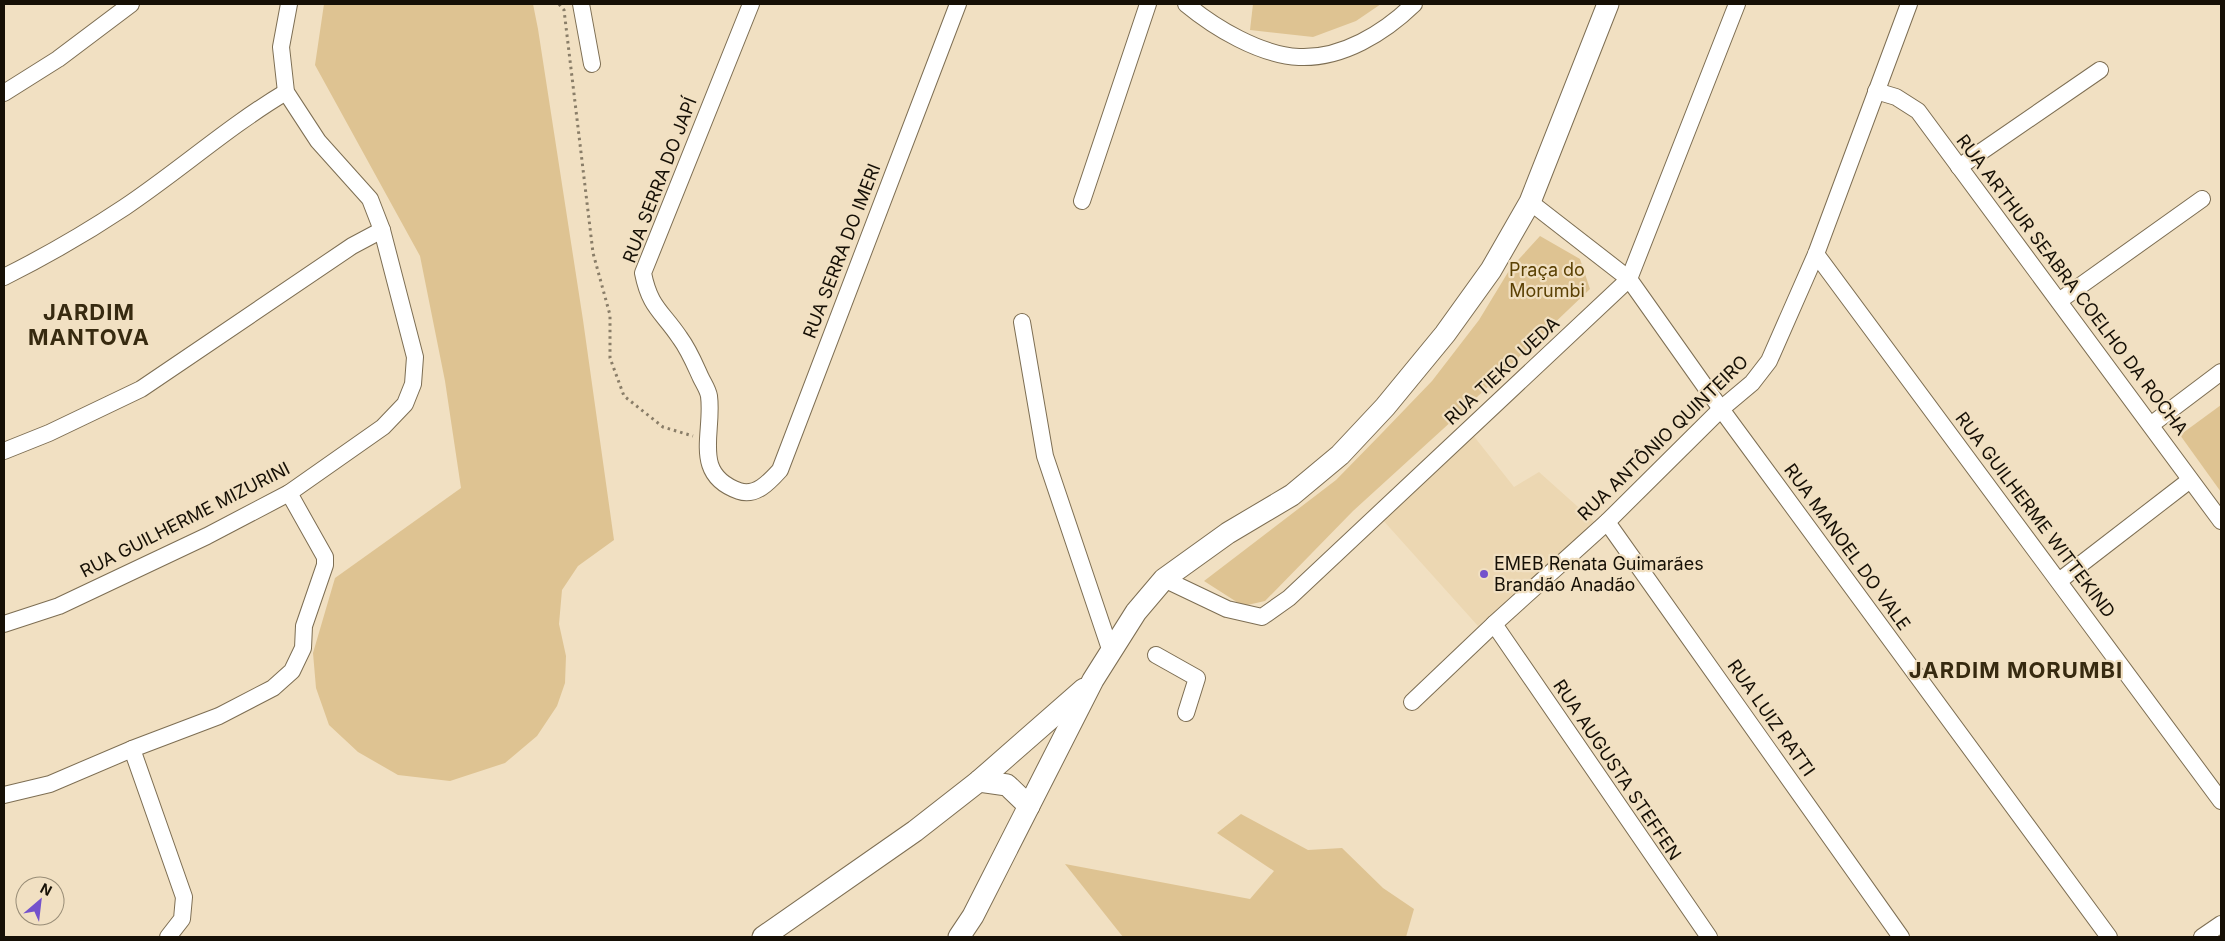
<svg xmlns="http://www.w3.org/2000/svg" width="2225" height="941" font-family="Inter,sans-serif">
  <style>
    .built { fill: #ecd7b2 }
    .green { fill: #dec392 }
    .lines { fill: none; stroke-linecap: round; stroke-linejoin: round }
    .minor-casing { stroke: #7d6e53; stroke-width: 18 }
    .major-casing { stroke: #7d6e53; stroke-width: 23 }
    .path { stroke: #897d68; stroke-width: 3; stroke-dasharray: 2.5 4; stroke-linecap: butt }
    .minor { stroke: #fff; stroke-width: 16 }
    .major { stroke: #fff; stroke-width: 21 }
    .poi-dot { fill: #7452cc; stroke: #f1e0c2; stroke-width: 2 }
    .labels { text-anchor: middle; stroke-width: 4.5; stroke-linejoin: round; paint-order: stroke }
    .street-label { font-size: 18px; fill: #161006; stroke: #f1e0c2 }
    .park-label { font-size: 18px; fill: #5a4003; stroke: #f1e0c2 }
    .poi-label { font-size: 18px; fill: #161006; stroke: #f1e0c2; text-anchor: start }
    .district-label { font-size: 22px; font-weight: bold; letter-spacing: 1px; fill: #372a10; stroke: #f1e0c2 }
  </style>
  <rect width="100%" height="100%" fill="#f1e0c2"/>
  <path class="built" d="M1469,430l45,57 25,-15 57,51 -118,103 -97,-108z"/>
  <g class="green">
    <path d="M324,4h209l5,25 45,291 31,220 -36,26 -16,24 -3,34 7,32 -1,27 -8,23 -20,30 -32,27 -55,18 -52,-6 -40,-23 -29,-27 -13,-37 -3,-35 22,-75 126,-90 -16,-107 -25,-125 -105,-191z"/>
    <path d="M1253,4h128l-25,17 -43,16 -63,-7z"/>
    <path d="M1540,236l40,23 10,30 -136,130 -101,92 -88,90 -22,5 -39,-25 132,-101 45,-46 51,-53 47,-61 31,-51z"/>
    <path d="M2221,405v87l-41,-57z"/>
    <path d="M1241,814l67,36 34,-2 41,40 31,21 -8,28h-283l-58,-73 185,35 24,-28 -57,-38z"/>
  </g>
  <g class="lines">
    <defs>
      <g id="minor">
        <path d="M581,4l11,60"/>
        <path d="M751,4l-108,269c7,35 19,38 37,65 9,12 15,27 21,40 3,6 7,12 8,18 5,37 -18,78 30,95 17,6 31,-10 41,-21l178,-466"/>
        <path d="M1186,4c29,24 74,51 113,53 43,2 85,-24 115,-53"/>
        <path d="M1876,91l20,6 22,14 303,410"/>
        <path d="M4,93l54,-34 73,-55"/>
        <path d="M1959,167l141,-97"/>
        <path d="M1082,201l66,-197"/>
        <path d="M1530,202l99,77 92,130 388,528"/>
        <path d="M1816,254l405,547"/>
        <path d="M4,277c42,-21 82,-44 121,-70 55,-37 104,-81 161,-115"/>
        <path d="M2059,301l143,-102"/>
        <path d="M1022,322l23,134 66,196"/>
        <path d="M2152,424l69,-52"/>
        <path d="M4,451l45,-18 92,-44 211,-143 30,-16"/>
        <path d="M1607,522l294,415"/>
        <path d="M1164,579l63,30 35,8 27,-19 340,-319 108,-275"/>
        <path d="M2059,581l131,-101"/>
        <path d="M4,624l55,-18 148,-70 82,-43 94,-66 22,-23 8,-20 2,-27 -33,-127 -12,-31 -52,-58 -32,-49 -5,-45 8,-43"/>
        <path d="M1494,624l215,313"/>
        <path d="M1156,655l41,23 -11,35"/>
        <path d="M1412,702l82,-78 113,-102 114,-113 31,-26 17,-22 47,-107 93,-250"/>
        <path d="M132,749l52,148 -2,22 -14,18"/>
        <path d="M4,795l46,-11 82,-35 87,-33 54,-28 19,-17 11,-23 1,-22 21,-61v-8l-36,-64"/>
        <path d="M2202,937l19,-13"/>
      </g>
      <g id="major">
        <path d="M979,781l28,4 22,21"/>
        <path d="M763,937l152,-106 64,-50 105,-92"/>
        <path d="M959,937l14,-21 120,-236 43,-68 28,-33 64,-46 64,-38 48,-40 45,-48 60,-73 46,-64 39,-68 78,-198"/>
      </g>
    </defs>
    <use href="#minor" class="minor-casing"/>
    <use href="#major" class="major-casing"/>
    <path class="path" d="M559,4l5,6 29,243 17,62v43l14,38 39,31 30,9"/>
    <use href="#minor" class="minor"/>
    <use href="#major" class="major"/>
  </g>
  <circle class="poi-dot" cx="1484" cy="574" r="5"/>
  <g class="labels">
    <g class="street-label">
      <text transform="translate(660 180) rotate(-69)" y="6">RUA SERRA DO JAPÍ</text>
      <text transform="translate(842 251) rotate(-69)" y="6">RUA SERRA DO IMERI</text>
      <text transform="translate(2072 285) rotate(53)" y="6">RUA ARTHUR SEABRA COELHO DA ROCHA</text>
      <text transform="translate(1502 371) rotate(-43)" y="6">RUA TIEKO UEDA</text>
      <text transform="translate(1663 438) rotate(-44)" y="6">RUA ANTÔNIO QUINTEIRO</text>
      <text transform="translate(2035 515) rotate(53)" y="6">RUA GUILHERME WITTEKIND</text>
      <text transform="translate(185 520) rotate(-27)" y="6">RUA GUILHERME MIZURINI</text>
      <text transform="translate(1847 547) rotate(54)" y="6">RUA MANOEL DO VALE</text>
      <text transform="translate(1771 718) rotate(55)" y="6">RUA LUIZ RATTI</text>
      <text transform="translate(1617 770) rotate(56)" y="6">RUA AUGUSTA STEFFEN</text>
    </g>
    <g class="park-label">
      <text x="1547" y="276">Praça do<tspan x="1547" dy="21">Morumbi</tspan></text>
    </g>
    <g class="poi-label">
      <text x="1494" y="570">EMEB Renata Guimarães<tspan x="1494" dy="21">Brandão Anadão</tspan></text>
    </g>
    <g class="district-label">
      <text x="89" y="320">JARDIM<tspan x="89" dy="25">MANTOVA</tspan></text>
      <text x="2016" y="678">JARDIM MORUMBI</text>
    </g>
  </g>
  <rect width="2225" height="941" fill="none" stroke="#161006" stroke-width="10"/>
  <g transform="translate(40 901) rotate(28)"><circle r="24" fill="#f1e0c2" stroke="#998d77"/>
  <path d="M0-4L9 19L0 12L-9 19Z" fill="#7452cc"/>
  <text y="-8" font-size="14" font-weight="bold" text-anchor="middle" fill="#161006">N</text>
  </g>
</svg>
